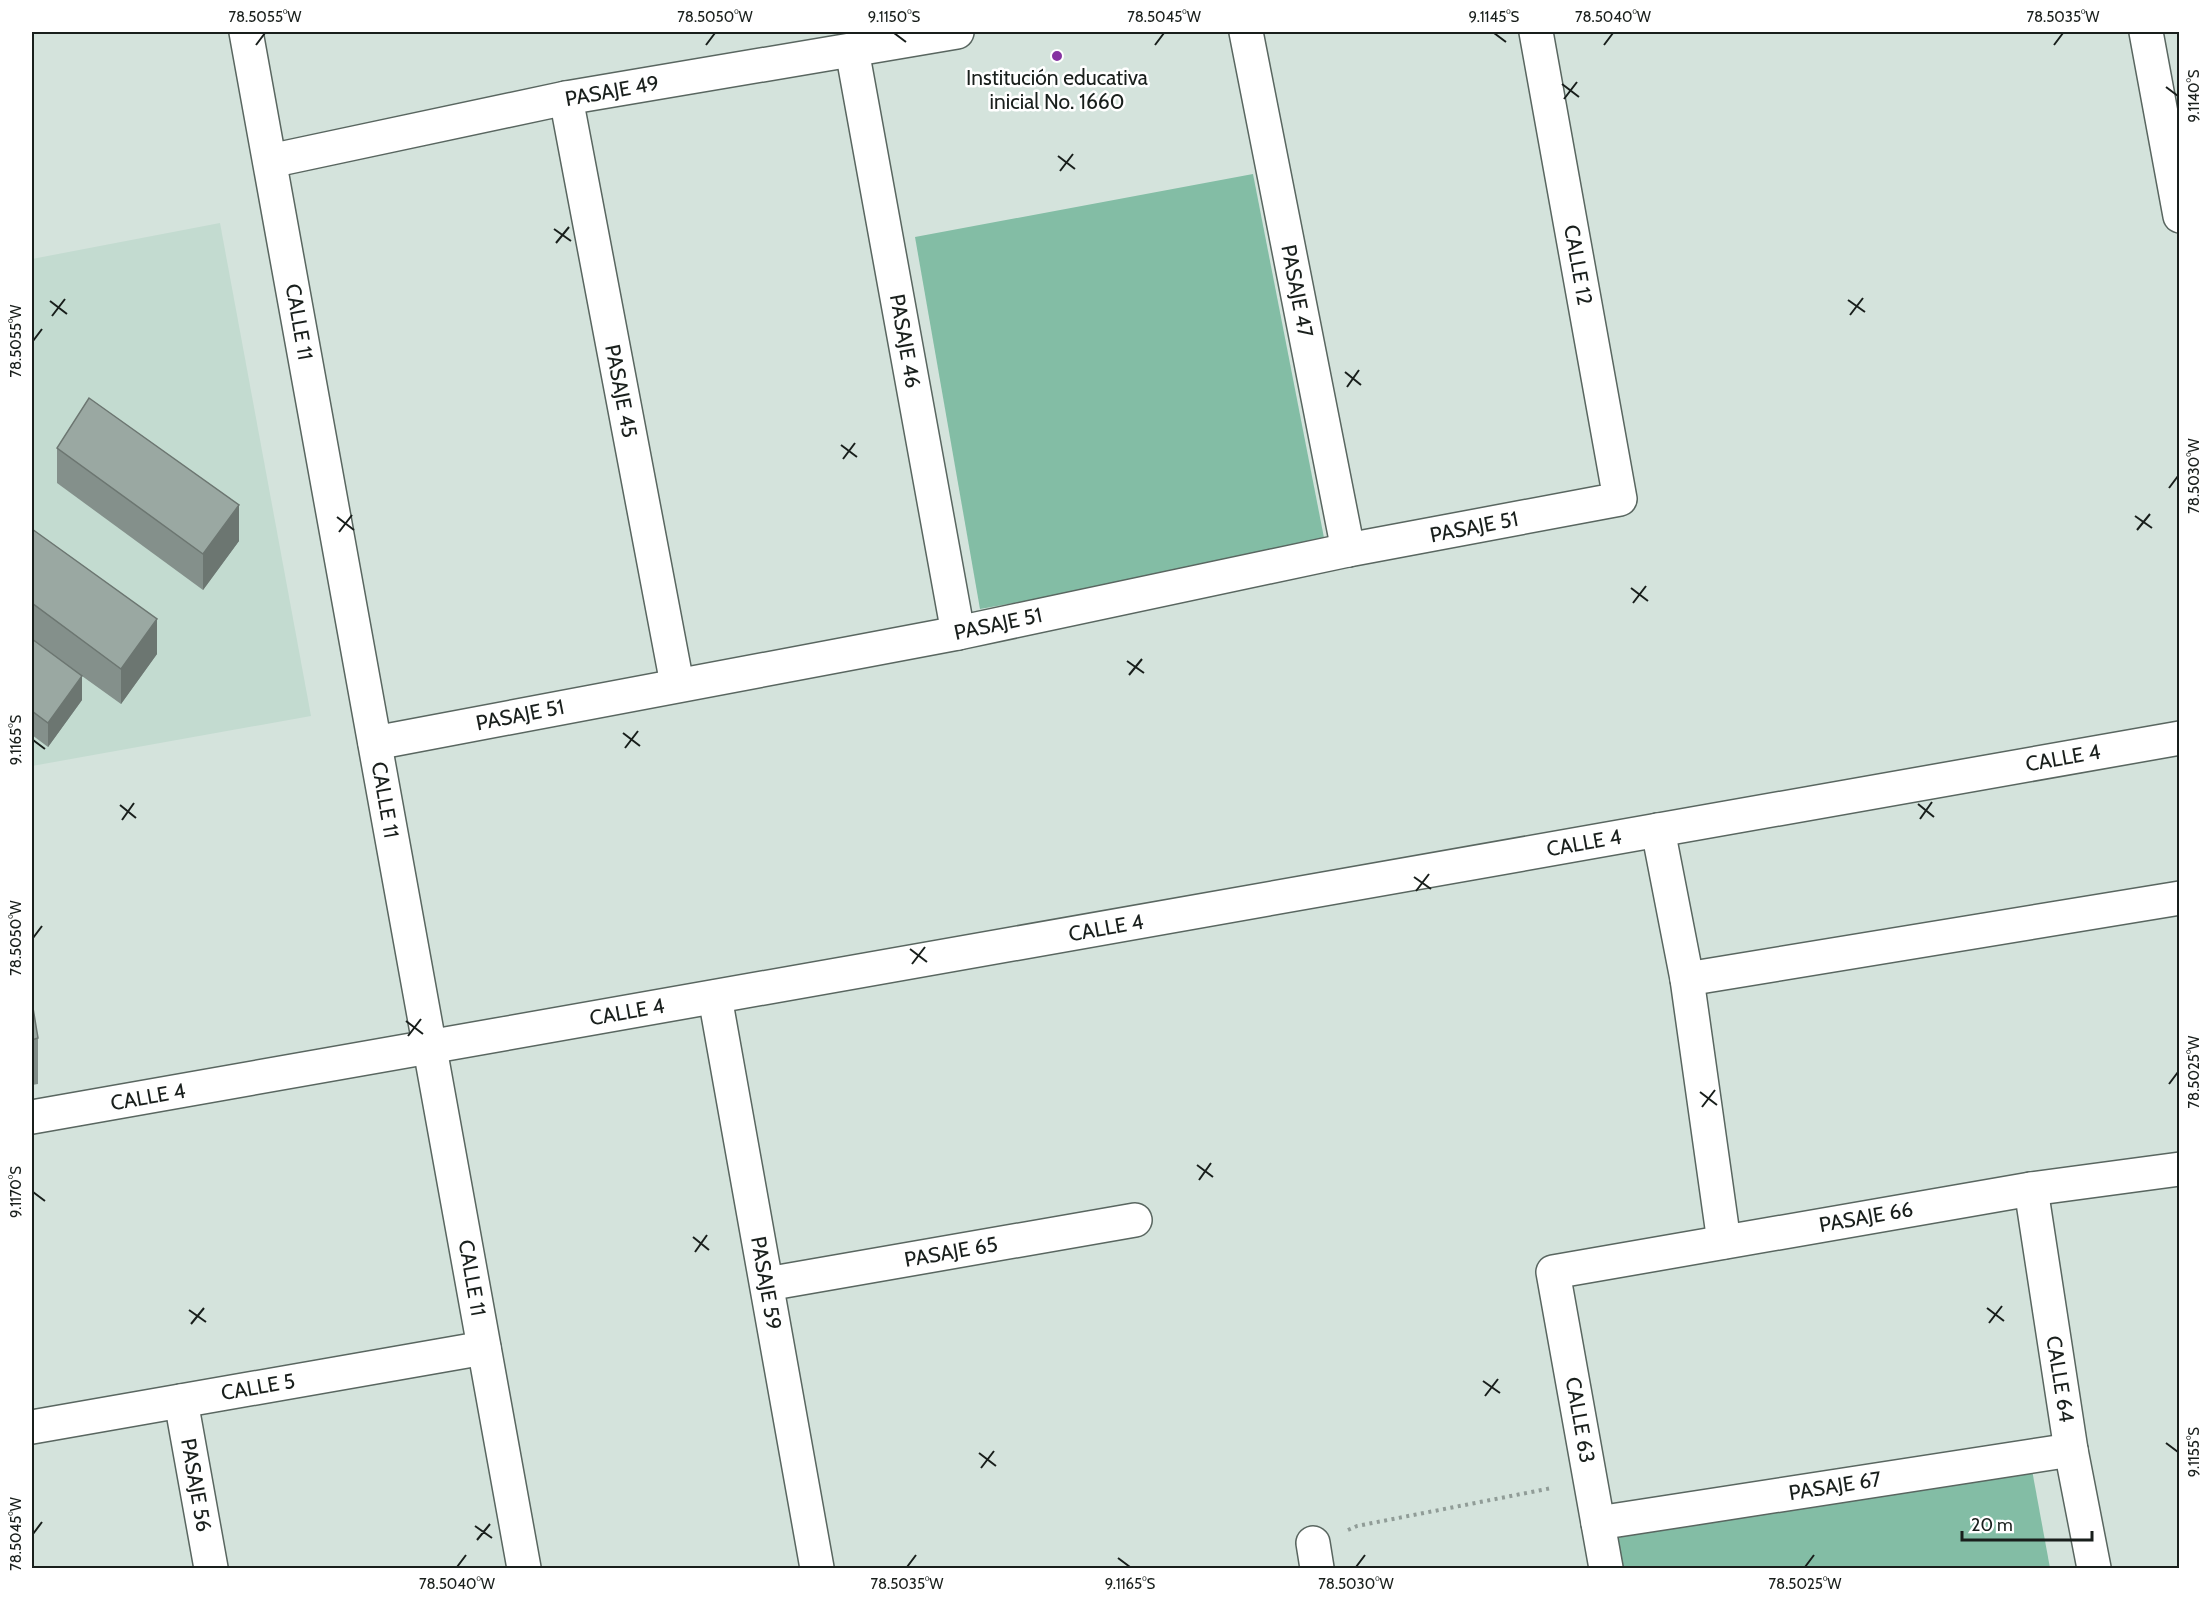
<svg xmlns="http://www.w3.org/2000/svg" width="2211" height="1600" font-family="Cabin,sans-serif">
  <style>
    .built { fill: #c3dbd0 }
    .green { fill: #83bda5 }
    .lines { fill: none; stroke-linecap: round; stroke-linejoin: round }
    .street-casing { stroke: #596660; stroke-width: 36 }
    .path { stroke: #909c97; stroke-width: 4; stroke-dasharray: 3 4.5; stroke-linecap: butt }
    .street { stroke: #fff; stroke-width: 33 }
    .wall { fill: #84908b }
    .shaded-wall { fill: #6c7671 }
    .building { fill: #9aa8a2; stroke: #6c7671; stroke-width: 1.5 }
    .ticks { fill: none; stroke: #191f1c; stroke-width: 2 }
    .poi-dot { fill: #8532a1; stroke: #fff; stroke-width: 2 }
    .labels { text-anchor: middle; stroke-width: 5; stroke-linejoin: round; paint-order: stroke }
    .poi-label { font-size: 21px; fill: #191f1c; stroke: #fff }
    .street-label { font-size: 21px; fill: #191f1c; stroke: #fff }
    .neatline { fill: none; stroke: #191f1c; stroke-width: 2 }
    .ticks-label { font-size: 15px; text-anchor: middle; fill: #191f1c }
  </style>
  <rect width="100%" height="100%" fill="#d4e3dc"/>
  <path class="built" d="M220,223l91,493 -279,50v-507z"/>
  <g class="green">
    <path d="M1253,174l73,374 -346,61 -65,-372z"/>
    <path d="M2030,1459l20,109h-451l-9,-41z"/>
  </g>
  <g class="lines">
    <defs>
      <g id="street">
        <path d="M246,32l278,1536"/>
        <path d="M1246,32l102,518"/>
        <path d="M2146,32l34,184"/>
        <path d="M852,50l106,583"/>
        <path d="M566,98l111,586"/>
        <path d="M270,161l296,-63 391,-66"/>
        <path d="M375,743l583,-110 390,-83 272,-51 -84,-467"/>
        <path d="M1658,830l29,149 37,263"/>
        <path d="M1687,979l493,-81"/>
        <path d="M715,997l102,571"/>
        <path d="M32,1117l2148,-379"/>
        <path d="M2031,1189l40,261 23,118"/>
        <path d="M767,1284l368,-64"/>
        <path d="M181,1401l30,167"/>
        <path d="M32,1427l452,-79"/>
        <path d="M1598,1523l473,-73"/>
        <path d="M1313,1543l4,25"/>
        <path d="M1606,1568l-53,-296 478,-83 149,-20"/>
      </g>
    </defs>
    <use href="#street" class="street-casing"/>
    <path class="path" d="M1348,1530l9,-4 195,-38"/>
    <use href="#street" class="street"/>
  </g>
  <g class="wall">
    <path d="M57,448l182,93 -36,49 -146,-107z"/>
    <path d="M32,529l125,125 -36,50 -39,-28v24l-34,47 -16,-12z"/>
    <path d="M32,1002l6,36v46l-6,1z"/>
  </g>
  <g class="shaded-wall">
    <path d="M239,505v36l-36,49v-36z"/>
    <path d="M157,619v35l-36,50v-35z"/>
    <path d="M82,676v24l-34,47v-24z"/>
  </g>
  <g class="building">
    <path d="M89,398l150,107 -36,49 -146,-106z"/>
    <path d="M32,529l125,90 -36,50 -89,-66z"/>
    <path d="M32,639l50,37 -34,47 -16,-12z"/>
    <path d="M32,1002l6,36 -6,2z"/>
  </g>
  <path class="ticks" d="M894,33l12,9M1494,33l12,9M256,45l9,-12M706,45l9,-12M1155,45l9,-12M1604,45l9,-12M2054,45l9,-12M1562,84l17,13M2166,87l12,9M1564,99l13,-17M1058,156l17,13M1060,171l13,-17M554,229l17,12M556,243l13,-16M1848,300l17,12M50,301l17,13M1850,315l13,-17M52,316l13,-17M33,341l9,-12M1345,372l16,13M1347,387l12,-17M841,445l16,12M843,459l12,-16M2169,488l9,-12M2135,516l17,12M337,517l17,13M2137,530l13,-16M339,532l13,-17M1631,588l17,13M1633,603l13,-17M1127,661l17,12M1129,675l13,-16M623,733l17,13M33,740l12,9M625,748l13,-17M1918,804l16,13M120,805l16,13M1920,819l12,-17M122,820l12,-17M1414,877l17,12M1416,891l13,-17M33,938l9,-12M910,949l17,13M912,964l13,-17M406,1021l17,13M408,1036l13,-17M2169,1084l9,-12M1700,1092l17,13M1702,1107l13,-17M1197,1165l16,12M1199,1180l12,-17M33,1192l12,9M693,1237l16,13M695,1252l12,-17M1987,1308l17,13M189,1310l17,12M1989,1323l13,-17M191,1324l13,-16M1483,1381l17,12M1485,1396l13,-17M2166,1443l12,9M979,1453l17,13M981,1468l13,-17M475,1526l17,12M33,1534l9,-12M477,1540l13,-16M1118,1558l12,9M457,1567l9,-12M907,1567l9,-12M1356,1567l9,-12M1805,1567l9,-12"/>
  <circle class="poi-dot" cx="1057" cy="56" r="6"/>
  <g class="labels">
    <g class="poi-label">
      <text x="1057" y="85">Institución educativa<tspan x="1057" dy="24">inicial No. 1660</tspan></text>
    </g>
    <g class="street-label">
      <text transform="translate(612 91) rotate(-10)" y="7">PASAJE 49</text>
      <text transform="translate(1578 265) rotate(80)" y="7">CALLE 12</text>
      <text transform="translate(1297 291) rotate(79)" y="7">PASAJE 47</text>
      <text transform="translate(299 322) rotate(80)" y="7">CALLE 11</text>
      <text transform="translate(905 341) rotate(80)" y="7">PASAJE 46</text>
      <text transform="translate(621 391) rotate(79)" y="7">PASAJE 45</text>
      <text transform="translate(1474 527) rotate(-11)" y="7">PASAJE 51</text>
      <text transform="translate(998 624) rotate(-12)" y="7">PASAJE 51</text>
      <text transform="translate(520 715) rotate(-11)" y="7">PASAJE 51</text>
      <text transform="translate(2063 758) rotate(-10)" y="7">CALLE 4</text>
      <text transform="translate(385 800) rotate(80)" y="7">CALLE 11</text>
      <text transform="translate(1584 843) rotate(-10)" y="7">CALLE 4</text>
      <text transform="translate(1106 928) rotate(-10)" y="7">CALLE 4</text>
      <text transform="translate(627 1012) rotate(-10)" y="7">CALLE 4</text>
      <text transform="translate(148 1097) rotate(-10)" y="7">CALLE 4</text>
      <text transform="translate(1866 1217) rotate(-10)" y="7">PASAJE 66</text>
      <text transform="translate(951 1252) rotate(-10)" y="7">PASAJE 65</text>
      <text transform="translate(472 1278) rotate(80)" y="7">CALLE 11</text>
      <text transform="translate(766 1283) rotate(80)" y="7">PASAJE 59</text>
      <text transform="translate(2060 1379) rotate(81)" y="7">CALLE 64</text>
      <text transform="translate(258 1387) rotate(-10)" y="7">CALLE 5</text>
      <text transform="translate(1580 1420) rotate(80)" y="7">CALLE 63</text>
      <text transform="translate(196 1485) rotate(80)" y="7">PASAJE 56</text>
      <text transform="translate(1835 1486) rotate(-9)" y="7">PASAJE 67</text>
    </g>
  </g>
  <rect width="2211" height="1600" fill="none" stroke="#ffffff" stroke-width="66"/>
  <path d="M1962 1531v9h130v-9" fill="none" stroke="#191f1c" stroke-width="3"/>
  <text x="1971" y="1531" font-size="18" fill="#191f1c" stroke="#ffffff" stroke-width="4.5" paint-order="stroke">20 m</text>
  <rect x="33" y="33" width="2145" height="1534" class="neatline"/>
  <g class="ticks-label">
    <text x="265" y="22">78.5055°W</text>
    <text x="715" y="22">78.5050°W</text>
    <text x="894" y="22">9.1150°S</text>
    <text x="1164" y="22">78.5045°W</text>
    <text x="1494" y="22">9.1145°S</text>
    <text x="1613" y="22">78.5040°W</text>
    <text x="2063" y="22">78.5035°W</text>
    <text transform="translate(2194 96) rotate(-90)" y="5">9.1140°S</text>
    <text transform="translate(16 341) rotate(-90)" y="5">78.5055°W</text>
    <text transform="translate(2194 476) rotate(-90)" y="5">78.5030°W</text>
    <text transform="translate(16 740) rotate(-90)" y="5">9.1165°S</text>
    <text transform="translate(16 938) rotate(-90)" y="5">78.5050°W</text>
    <text transform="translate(2194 1072) rotate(-90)" y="5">78.5025°W</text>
    <text transform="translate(16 1192) rotate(-90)" y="5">9.1170°S</text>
    <text transform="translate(2194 1452) rotate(-90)" y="5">9.1155°S</text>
    <text transform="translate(16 1534) rotate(-90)" y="5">78.5045°W</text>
    <text x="457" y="1589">78.5040°W</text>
    <text x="907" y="1589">78.5035°W</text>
    <text x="1130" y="1589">9.1165°S</text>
    <text x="1356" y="1589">78.5030°W</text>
    <text x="1805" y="1589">78.5025°W</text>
  </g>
</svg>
